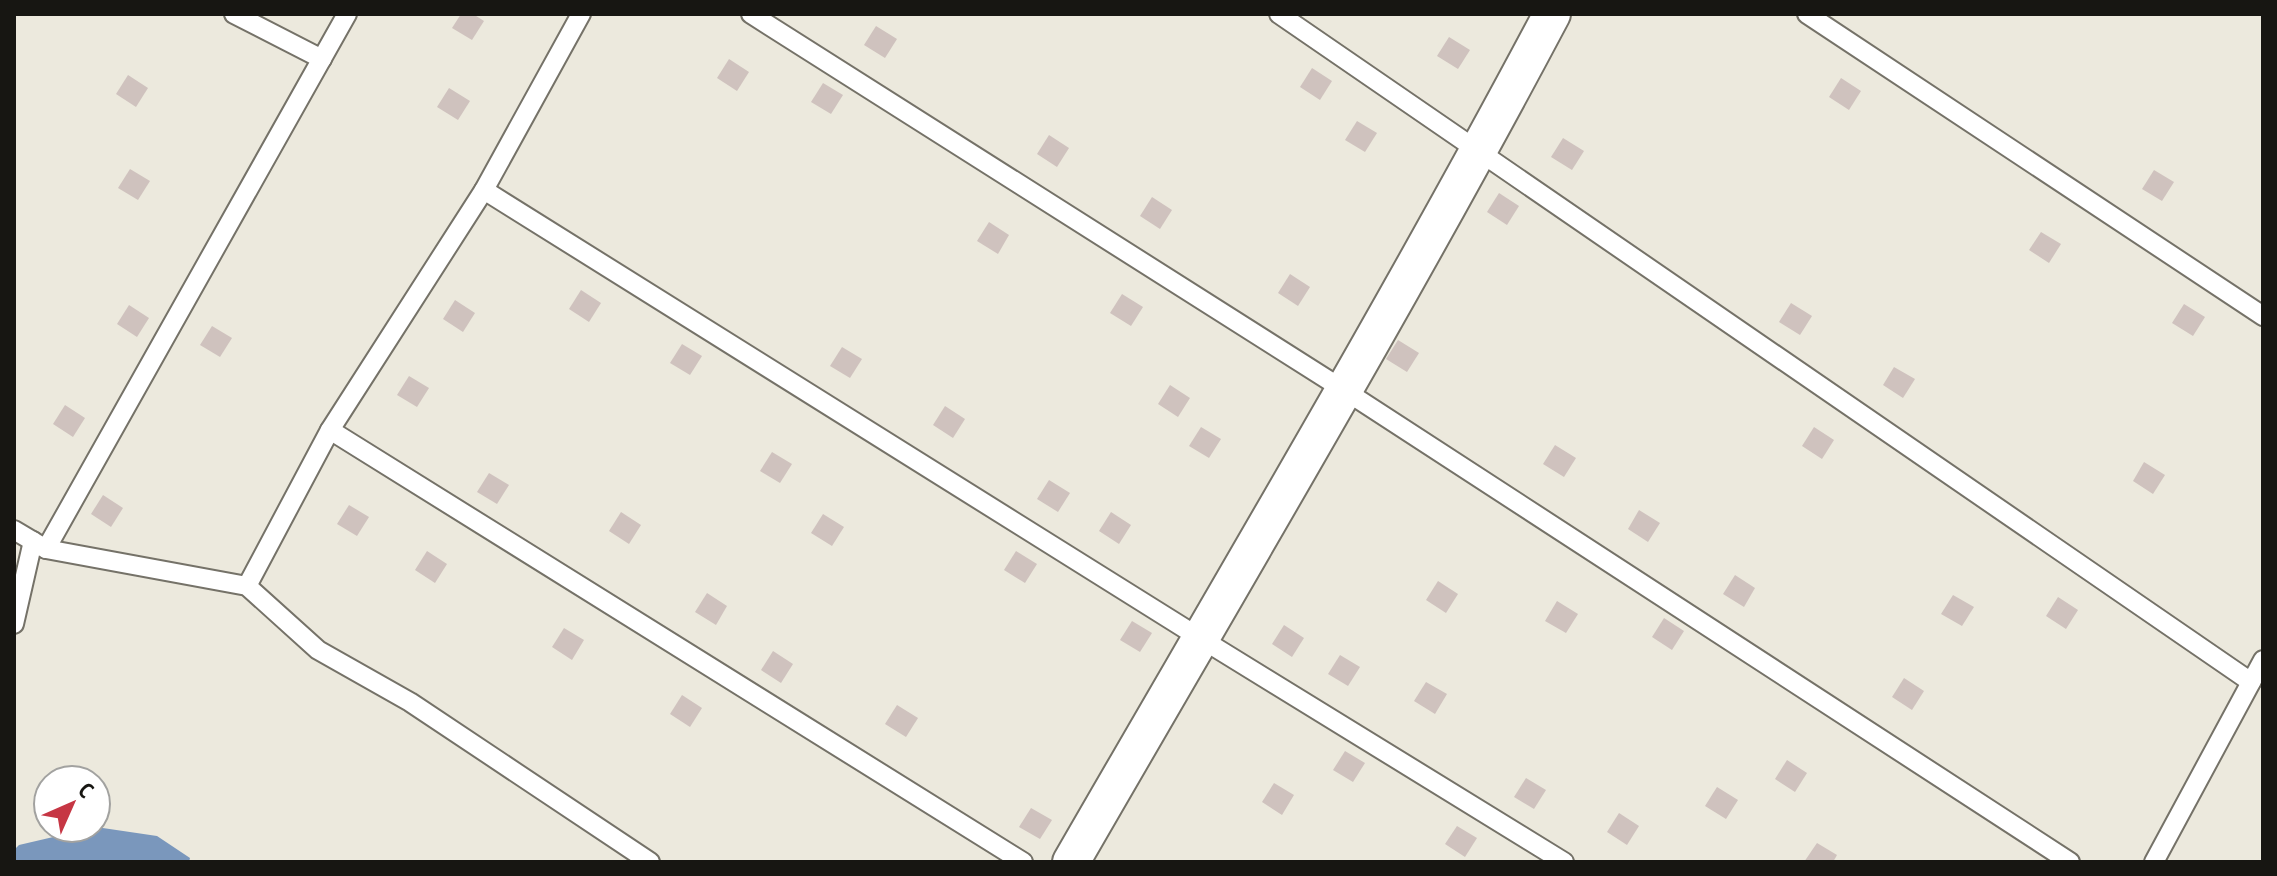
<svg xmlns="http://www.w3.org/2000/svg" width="2277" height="876" font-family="'PT Sans Narrow',sans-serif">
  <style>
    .water { fill: #7a97bc }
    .building { fill: #cfc2be }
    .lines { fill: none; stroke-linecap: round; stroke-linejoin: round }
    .lane-casing { stroke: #757268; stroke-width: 22 }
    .street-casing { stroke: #757268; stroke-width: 40 }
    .lane { stroke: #fff; stroke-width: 18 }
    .street { stroke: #fff; stroke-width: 36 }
  </style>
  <rect width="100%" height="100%" fill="#ece9dd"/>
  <path class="water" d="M96,827l61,9 33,22 -1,4h-175v-12l5,-5z"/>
  <g class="building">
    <path d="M461,14h12l11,7 -12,19 -20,-12z"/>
    <path d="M876,26l21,13 -12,19 -21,-13z"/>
    <path d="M1449,37l21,13 -12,19 -21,-13z"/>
    <path d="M729,59l20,13 -12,19 -20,-13z"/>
    <path d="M1312,68l20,13 -12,19 -20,-13z"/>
    <path d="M128,75l20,13 -12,19 -20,-13z"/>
    <path d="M1841,78l20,13 -12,19 -20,-13z"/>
    <path d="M823,83l20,12 -12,19 -20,-12z"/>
    <path d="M449,88l21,13 -12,19 -21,-13z"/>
    <path d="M1357,121l20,12 -12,19 -20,-12z"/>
    <path d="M1049,135l20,13 -12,19 -20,-13z"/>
    <path d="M1563,138l21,13 -12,19 -21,-13z"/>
    <path d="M130,169l20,12 -12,19 -20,-12z"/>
    <path d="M2154,170l20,12 -12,19 -20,-12z"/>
    <path d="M1499,193l20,13 -12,19 -20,-13z"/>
    <path d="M1152,197l20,13 -12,19 -20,-13z"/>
    <path d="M989,222l20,13 -11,19 -21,-13z"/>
    <path d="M2041,232l20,12 -12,19 -20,-13z"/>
    <path d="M1290,274l20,13 -12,19 -20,-13z"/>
    <path d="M581,290l20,13 -12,19 -20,-13z"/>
    <path d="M1122,294l21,13 -12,19 -21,-13z"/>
    <path d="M455,300l20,13 -12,19 -20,-13z"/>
    <path d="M1791,303l21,13 -12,19 -21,-13z"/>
    <path d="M2184,304l21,13 -12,19 -21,-13z"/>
    <path d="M129,305l20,13 -12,19 -20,-13z"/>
    <path d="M212,326l20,12 -12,19 -20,-12z"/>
    <path d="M1398,340l21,13 -12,19 -21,-13z"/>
    <path d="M682,344l20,12 -12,19 -20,-12z"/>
    <path d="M842,347l20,12 -12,19 -20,-12z"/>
    <path d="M1894,367l21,12 -12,19 -20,-13z"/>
    <path d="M409,376l20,12 -12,19 -20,-12z"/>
    <path d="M1170,385l20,13 -12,19 -20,-13z"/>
    <path d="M65,405l20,13 -12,19 -20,-13z"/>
    <path d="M945,406l20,13 -12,19 -20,-13z"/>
    <path d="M1201,427l20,12 -12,19 -20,-12z"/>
    <path d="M1814,427l20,13 -12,19 -20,-13z"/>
    <path d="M1555,445l21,13 -12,19 -21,-13z"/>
    <path d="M772,452l20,12 -12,19 -20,-12z"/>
    <path d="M2144,462l21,13 -12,19 -20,-13z"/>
    <path d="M489,473l20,12 -12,19 -20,-12z"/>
    <path d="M1049,480l21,13 -12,19 -21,-13z"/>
    <path d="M103,495l20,13 -12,19 -20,-13z"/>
    <path d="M349,505l20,12 -12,19 -20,-12z"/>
    <path d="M1639,510l21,13 -12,19 -20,-13z"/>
    <path d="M621,512l20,13 -12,19 -20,-13z"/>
    <path d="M1111,512l20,13 -12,19 -20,-13z"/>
    <path d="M823,514l21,13 -12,19 -21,-13z"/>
    <path d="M427,551l20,13 -12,19 -20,-13z"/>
    <path d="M1016,551l21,13 -12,19 -21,-13z"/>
    <path d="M1735,575l20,13 -11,19 -21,-13z"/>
    <path d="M1438,581l20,13 -12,19 -20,-13z"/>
    <path d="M707,593l20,13 -11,19 -21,-13z"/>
    <path d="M1953,595l21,12 -12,19 -21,-12z"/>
    <path d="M2058,597l20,13 -12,19 -20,-13z"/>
    <path d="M1557,601l21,13 -12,19 -21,-12z"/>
    <path d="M1664,618l20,13 -12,19 -20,-13z"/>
    <path d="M1132,621l20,12 -12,19 -20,-12z"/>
    <path d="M1284,625l20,13 -12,19 -20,-13z"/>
    <path d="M564,628l20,12 -12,20 -20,-13z"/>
    <path d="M773,651l20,13 -12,19 -20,-13z"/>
    <path d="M1340,655l20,12 -12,19 -20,-12z"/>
    <path d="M1904,678l20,13 -12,19 -20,-13z"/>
    <path d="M1426,682l21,12 -12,20 -21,-13z"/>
    <path d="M682,695l20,13 -12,19 -20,-13z"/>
    <path d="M897,705l21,13 -12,19 -21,-13z"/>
    <path d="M1345,751l20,12 -12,19 -20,-12z"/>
    <path d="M1787,760l20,13 -12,19 -20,-13z"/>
    <path d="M1526,778l20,12 -12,19 -20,-12z"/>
    <path d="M1274,783l20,12 -12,20 -20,-13z"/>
    <path d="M1717,787l21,13 -12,19 -21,-13z"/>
    <path d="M1031,808l21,12 -12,19 -21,-12z"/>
    <path d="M1619,813l20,13 -12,19 -20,-13z"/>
    <path d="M1457,826l20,12 -12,19 -20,-13z"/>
    <path d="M1817,843l20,12 -4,7h-29z"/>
  </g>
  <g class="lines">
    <defs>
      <g id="lane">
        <path d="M234,14l88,45"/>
        <path d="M751,14l593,376 726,472"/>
        <path d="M1279,14l972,668"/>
        <path d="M1807,14l456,302"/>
        <path d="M484,190l716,448 364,224"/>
        <path d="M330,430l693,432"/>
        <path d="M14,530l32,19 201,37 71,64 92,52 240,160"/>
        <path d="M46,549l301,-535"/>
        <path d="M247,586l83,-156 154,-240 97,-176"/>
        <path d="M14,624l19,-83"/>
        <path d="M2154,862l109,-202"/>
      </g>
      <path id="street" d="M1071,862c162,-281 329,-561 481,-848"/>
    </defs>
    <use href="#lane" class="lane-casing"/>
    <use href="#street" class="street-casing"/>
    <use href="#lane" class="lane"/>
    <use href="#street" class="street"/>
  </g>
  <rect width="2277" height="876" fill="none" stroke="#171612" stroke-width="32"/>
  <g transform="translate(72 804) rotate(45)"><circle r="38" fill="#ffffff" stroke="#a2a2a0" stroke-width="2"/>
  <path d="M0-6L14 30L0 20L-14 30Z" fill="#c63644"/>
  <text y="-12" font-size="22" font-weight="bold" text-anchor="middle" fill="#171612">С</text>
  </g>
</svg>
